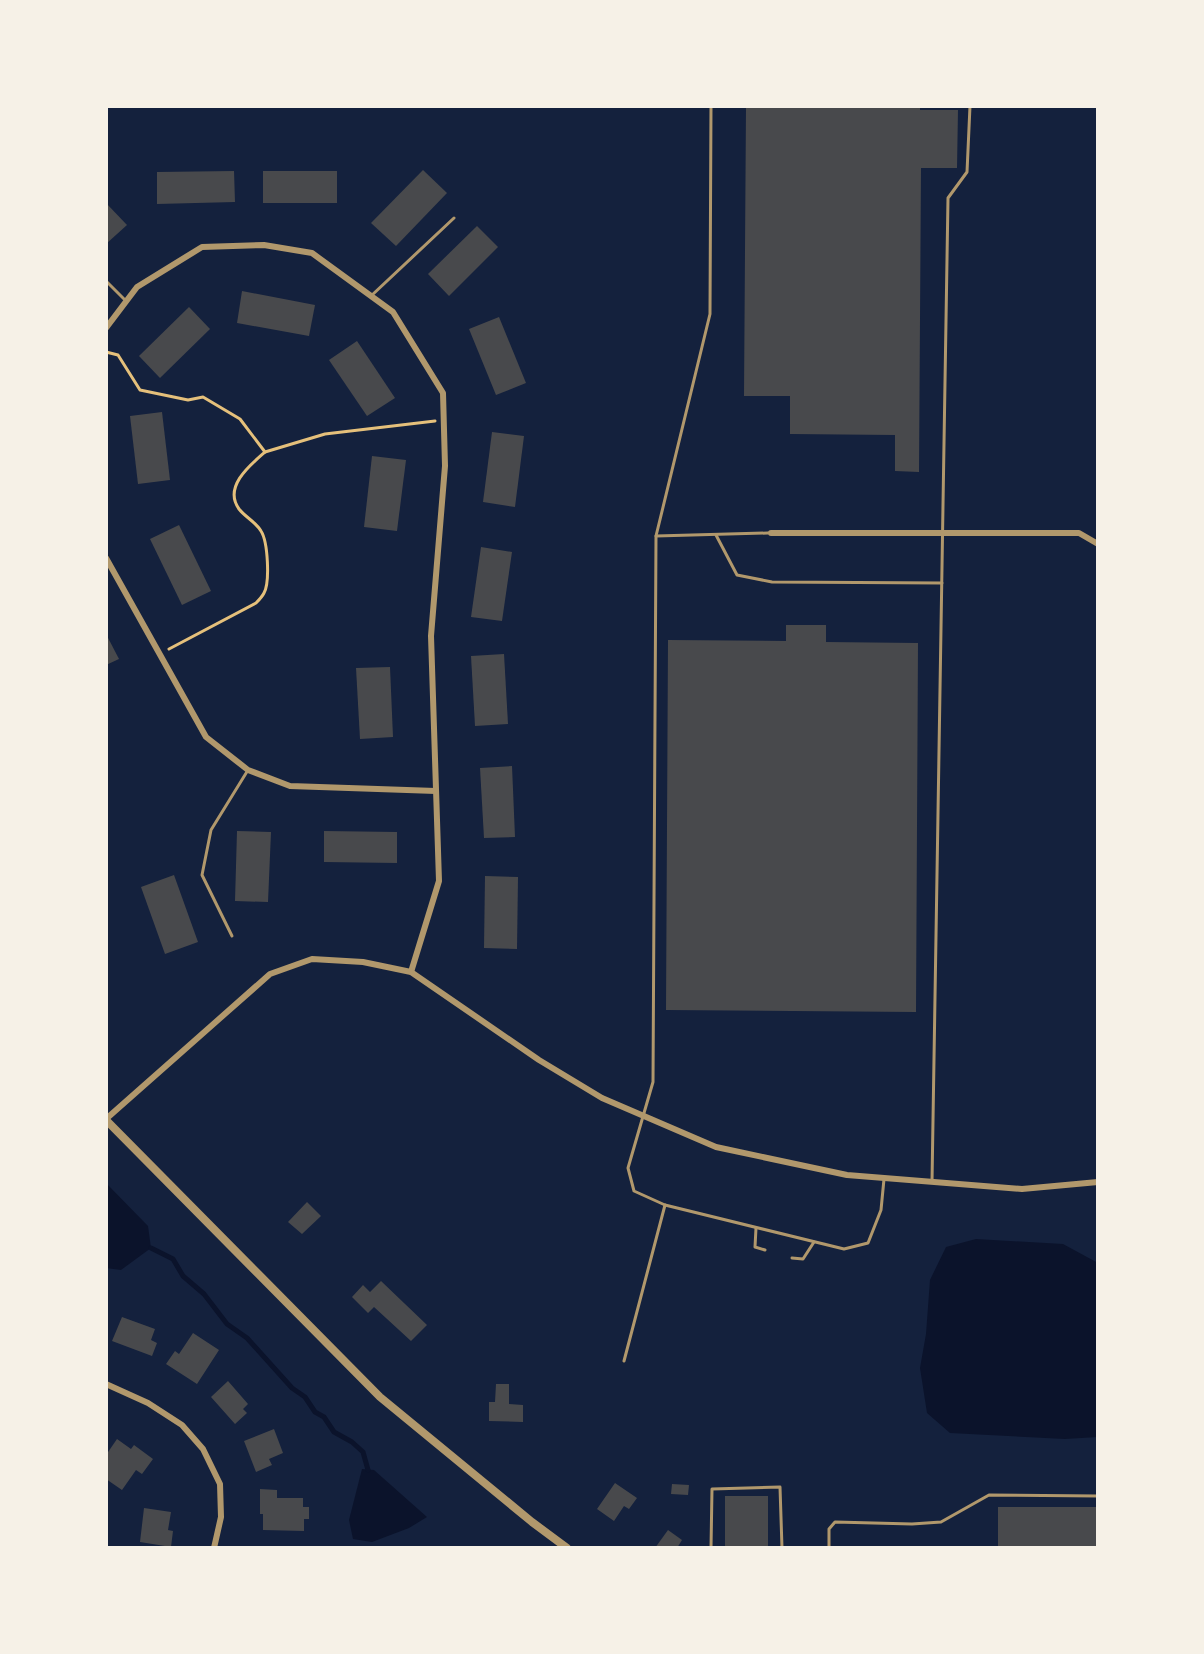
<svg xmlns="http://www.w3.org/2000/svg" width="1204" height="1654" font-family="'Golos Text',sans-serif">
  <style>
    .water { fill: #0b132b }
    .lines { fill: none; stroke-linecap: round; stroke-linejoin: round }
    .stream { stroke: #0b132b; stroke-width: 5 }
    .building { fill: #48494c }
    .path { stroke: #e5c07b; stroke-width: 3 }
    .service { stroke: #b1986c; stroke-width: 3 }
    .minor { stroke: #b1986c; stroke-width: 6 }
    .tertiary { stroke: #b1986c; stroke-width: 8 }
  </style>
  <rect width="100%" height="100%" fill="#14213d"/>
  <g class="water">
    <path d="M106,1183l42,43 3,22 -30,22 -15,-2z"/>
    <path d="M976,1239l87,5 35,19v174l-33,2 -115,-6 -23,-20 -7,-45 6,-34 4,-54 16,-33z"/>
    <path d="M362,1469l12,1 53,47 -18,11 -37,14 -19,-3 -4,-19z"/>
  </g>
  <g class="lines">
    <path class="stream" d="M151,1248l22,11 10,17 21,18 23,30 20,14 45,50 13,9 10,15 9,5 10,15 18,10 11,10 5,18"/>
  </g>
  <g class="building">
    <path d="M746,106h174v4h38l-1,58h-36l-2,304 -24,-1v-36l-105,-1v-38h-46z"/>
    <path d="M423,170l24,23 -51,53 -25,-23z"/>
    <path d="M234,171l1,31 -78,2v-32z"/>
    <rect x="263" y="171" width="74" height="32"/>
    <path d="M106,203l21,22 -21,19z"/>
    <path d="M477,226l21,21 -49,49 -21,-22z"/>
    <path d="M242,291l73,14 -6,31 -72,-13z"/>
    <path d="M189,307l21,22 -50,49 -21,-22z"/>
    <path d="M499,317l27,66 -30,12 -27,-66z"/>
    <path d="M357,341l38,57 -28,18 -38,-56z"/>
    <path d="M162,412l8,68 -32,4 -8,-68z"/>
    <path d="M492,432l32,4 -9,71 -32,-5z"/>
    <path d="M372,456l34,4 -9,71 -33,-4z"/>
    <path d="M179,525l32,66 -29,14 -32,-66z"/>
    <path d="M481,547l31,5 -10,69 -31,-4z"/>
    <path d="M786,625h40v17l92,1 -2,369 -250,-2 2,-370 118,1z"/>
    <path d="M106,634l13,25 -13,6z"/>
    <path d="M504,654l4,70 -33,2 -4,-70z"/>
    <path d="M390,667l3,70 -33,2 -4,-71z"/>
    <path d="M512,766l3,71 -31,1 -4,-70z"/>
    <path d="M237,831l34,1 -3,70 -33,-1z"/>
    <path d="M324,831l73,1v31l-73,-1z"/>
    <path d="M174,875l24,67 -33,12 -24,-67z"/>
    <path d="M485,876l33,1 -1,72 -33,-1z"/>
    <path d="M307,1202l14,14 -19,18 -14,-12z"/>
    <path d="M381,1281l46,44 -16,16 -37,-34 -6,6 -16,-16 11,-12 7,7z"/>
    <path d="M122,1317l33,12 -4,11 6,3 -5,13 -40,-15z"/>
    <path d="M193,1333l26,17 -22,34 -31,-20 9,-13 4,3z"/>
    <path d="M228,1381l20,23 -5,5 4,4 -12,11 -24,-27z"/>
    <path d="M496,1384h13v20l14,1v17l-34,-1v-19h6z"/>
    <path d="M274,1429l9,24 -14,6 3,6 -16,7 -12,-31z"/>
    <path d="M117,1439l14,10 3,-4 19,14 -11,15 -6,-4 -14,20 -16,-11v-24z"/>
    <path d="M615,1483l22,15 -8,11 -5,-3 -10,15 -17,-12z"/>
    <path d="M672,1484l17,1 -1,10 -17,-1z"/>
    <path d="M260,1489l17,1v8h26v9h6v12h-5v12l-41,-1v-16h-3z"/>
    <rect x="725" y="1496" width="43" height="52"/>
    <rect x="998" y="1507" width="100" height="41"/>
    <path d="M144,1508l27,4 -3,18 5,1 -2,16 -31,-5z"/>
    <path d="M668,1530l14,10 -5,8h-22z"/>
  </g>
  <g class="lines">
    <g class="path">
      <path d="M106,352l12,3 22,35 48,10 15,-3 37,22 25,33 60,-18 110,-13"/>
      <path d="M169,649l87,-46c3,-3 6,-6 8,-10 6,-11 4,-51 -3,-62 -5,-9 -16,-14 -22,-22 -16,-22 11,-44 26,-57"/>
    </g>
    <g class="service">
      <path d="M711,106l-1,208 -54,222 -3,546 -25,86 6,23 31,14 179,44 24,-6 13,-33 3,-31"/>
      <path d="M106,281l20,20"/>
      <path d="M371,296l83,-78"/>
      <path d="M716,535l21,40 35,7 170,1"/>
      <path d="M656,536l112,-3"/>
      <path d="M232,936l-30,-61 9,-45 37,-60"/>
      <path d="M932,1182l16,-984 19,-26 3,-66"/>
      <path d="M756,1228l-1,19 10,3"/>
      <path d="M792,1258l11,1 11,-17"/>
      <path d="M624,1361l41,-156"/>
      <path d="M711,1548l1,-59 68,-2 2,61"/>
      <path d="M829,1548v-19l6,-7 77,2 29,-2 48,-27 109,1"/>
    </g>
    <g class="minor">
      <path d="M106,328l31,-41 65,-40 62,-2 48,8 81,59 50,81 2,73 -14,170 8,245 -28,91"/>
      <path d="M771,533h308l19,11"/>
      <path d="M106,558l100,179 42,33 42,16 146,5"/>
      <path d="M106,1119l164,-145 42,-15 51,3 48,10 128,88 63,38 114,49 131,28 175,14 76,-7"/>
      <path d="M106,1384l42,19 34,22 21,24 17,35 1,33 -7,31"/>
    </g>
    <path class="tertiary" d="M106,1120l274,277 152,125 35,26"/>
  </g>
  <rect width="1204" height="1654" fill="none" stroke="#f6f1e7" stroke-width="216"/>
</svg>
